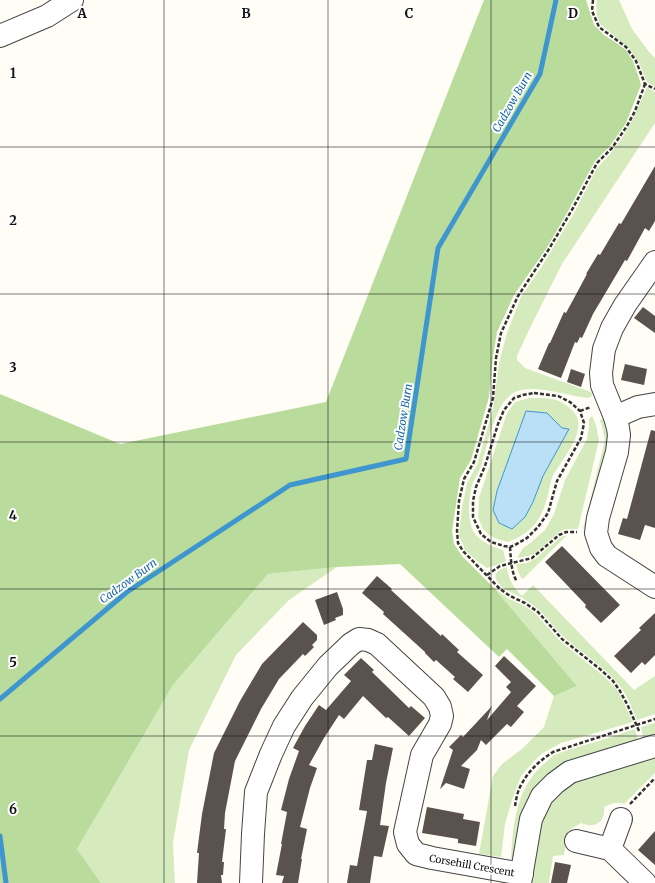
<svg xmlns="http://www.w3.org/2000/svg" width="655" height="883" font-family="Merriweather,serif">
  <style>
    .green { fill: #d5ebbd }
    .forest { fill: #b9dc9c }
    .water { fill: #b9e0f7; stroke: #3f96cf }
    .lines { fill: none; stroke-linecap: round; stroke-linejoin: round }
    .stream { stroke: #3f96cf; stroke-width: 5 }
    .building { fill: #5a524d }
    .minor-casing { stroke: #444; stroke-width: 24 }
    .path { stroke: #333; stroke-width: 2.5; stroke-dasharray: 4 2; stroke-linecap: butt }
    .minor { stroke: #fff; stroke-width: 22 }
    .grid { fill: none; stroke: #111; stroke-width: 1; stroke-opacity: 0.55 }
    .labels { text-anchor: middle; stroke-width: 4; stroke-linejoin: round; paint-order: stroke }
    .street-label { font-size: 10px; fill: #111; stroke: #fff }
    .water-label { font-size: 11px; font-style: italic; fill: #1768a6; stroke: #fff }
    .grid-label { font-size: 13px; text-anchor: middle; font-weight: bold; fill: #111; stroke: #fff; stroke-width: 4; stroke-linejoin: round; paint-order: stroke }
  </style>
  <rect width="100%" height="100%" fill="#fffdf5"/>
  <g class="green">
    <path d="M597,0h22l13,29 17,23 6,6v29l-8,-5 -8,-19 -9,-14 -30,-25 -3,-8 -1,-11z"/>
    <path d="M647,87l8,5v31l-93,141 -32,64 -13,28v4l8,8 66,24 1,4 -4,2 -7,-1c-19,-3 -48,-13 -66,-5 -20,9 -27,52 -33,71 -2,8 -7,15 -10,22 -3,12 -4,27 -1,40 3,14 19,21 32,25l3,11 -9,4 -10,3 -10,-7 -12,-11 -6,-15 3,-28 5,-24 10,-18 16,-56 6,-46 8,-30 14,-36 21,-31 32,-53 23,-45 14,-15 11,-15 11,-19z"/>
    <path d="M529,398c18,0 30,-1 43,12 20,19 -12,50 -20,68 -3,9 -4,20 -8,30 -7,18 -18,27 -36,34l-11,-3 -8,-4 -6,-6 -5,-12 1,-19 28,-85 8,-11z"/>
    <path d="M592,416l4,9 3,15 -21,89h-13l-7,4 -24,21 -6,2 -11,2 6,-10 6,-4 16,-14 9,-16 11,-34 22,-41 2,-12v-8z"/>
    <path d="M606,417l5,19 -21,94 -7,-1 22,-89 -3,-14 -2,-6z"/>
    <path d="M567,535l-42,42 -3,2 -3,-5 -3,-10 11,-1 8,-4 26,-22z"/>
    <path d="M337,567l-48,33 -53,55 -47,95 -16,93 2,40h-74l-24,-34 96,-164 95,-111z"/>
    <path d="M507,567c2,13 5,19 15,29l11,-11 101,105 21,-14v38l-18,6c-5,-11 -10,-26 -18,-35 -15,-18 -35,-31 -53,-46 -10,-8 -17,-20 -27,-29 -4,-4 -10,-7 -15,-11 -8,-5 -22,-9 -27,-18 -5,-8 3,-12 10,-14z"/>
    <path d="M494,588l15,11 14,6 13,9 23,26 42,34 10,9 8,10 14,29 -72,21 -18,10 -8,7 -14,16 -9,24 -7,24 -4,33 -22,-3 14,-78 9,-12 21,-16 21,-21 10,-31 23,-10z"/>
    <path d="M655,723v16l-8,2 -4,-3 -2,-11z"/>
    <path d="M635,729l4,15 -103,44 -10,14 -6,17 -4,35 -5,5c2,-34 5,-72 33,-95 3,-3 6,-6 9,-8 10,-5 22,-8 32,-11 17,-5 33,-10 50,-16z"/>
    <path d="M652,756l3,2v15l-31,31c-7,-3 -13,0 -20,3 2,15 -10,22 -23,16l-13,8 -4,24 -11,1 -4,27h-20l11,-56 10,-21 9,-12 13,-10 13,-7z"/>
  </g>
  <path class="forest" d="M484,0h102l8,25 10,10 11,7 11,8 7,11 5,14 3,10 -15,38 -16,23 -15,15 -28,52 -21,36 -32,46 -17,37 -4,25 -4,40 -18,63 -11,18 -8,53 2,13 8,12 32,32 83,98 -23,10 -47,-47 -8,8 -99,-93 -63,3 -69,7 -95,111 -96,164 24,34h-101v-489l120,50 206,-42z"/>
  <path class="water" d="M526,411l21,2 15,15 7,1 -26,47 -10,26 -8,15 -13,12 -13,-6 -6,-13 4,-19z"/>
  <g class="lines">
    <g class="stream">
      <path d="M0,699l127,-107 163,-107 116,-26 32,-211 102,-174 16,-74"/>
      <path d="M0,836l6,47"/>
    </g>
  </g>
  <g class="building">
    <path d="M655,166v55l-6,10 -4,-3 -18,33 -2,-1 -32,54 -11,24 -2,-1 -3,6 -2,-1 -14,36 -23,-9 11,-26h1l14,-31 2,1 21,-39h-1l12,-20 2,1 19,-32 2,1z"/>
    <path d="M643,307l12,9v17l-21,-15z"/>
    <path d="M625,364l22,5 -3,16 -23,-5z"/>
    <path d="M571,369l14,5 -4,13 -14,-5z"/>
    <path d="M651,430l4,1v97l-10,-3 -5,15 -22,-6 5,-16 4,1z"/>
    <path d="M562,546l58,59 -19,18 -16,-16 1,-2 -41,-43z"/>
    <path d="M377,576l15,13 -1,1 50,46 1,-2 17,16 -2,2 26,23 -15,17 -15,-13 2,-2 -19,-17 -2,2 -9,-9v-1l-42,-38 1,-2 -22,-19z"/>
    <path d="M337,592l6,17v6l-8,3 1,2 -12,5 -9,-25z"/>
    <path d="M655,613v42l-10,10 -3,-3 -11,11 -17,-17 27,-26 -2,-2z"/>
    <path d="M303,622l14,13v5l-5,5 2,2 -9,9 -2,-2 -24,25 -18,30 -26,52 -10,52 -1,16h2l-4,33h2l-1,13h-2l1,8h-25l2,-30h-2l5,-39 12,-61 26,-52 22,-37z"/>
    <path d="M504,656l32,30 -19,20 7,6 -13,15 -4,-3 -21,21 -5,-5 -4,10 -16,16 9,3 -6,20 -18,-6 -6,6 13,-39 -4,-3 12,-12 2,2 29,-31 -5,14 24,-28 -5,-5 5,-5 -16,-16z"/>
    <path d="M361,658l13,12 -2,2 37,36 2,-2 14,12 -16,18 -21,-19 -2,1 -23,-22 -19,23 -5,-4 -15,23 -15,27 8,3 -7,20 -10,39 7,2 -6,30h1l-4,24h-16l2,-7 -8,-1 6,-31h-1l6,-32 -6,-2 8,-31 10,-28 -6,-3 12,-22 14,-21 7,5 25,-29 -7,-6z"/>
    <path d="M375,744l18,4 -7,35 -6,42 9,1 -7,31 -8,-1 -4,27h-23l3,-18 7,1 10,-55 -8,-1 8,-50h5z"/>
    <path d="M427,807l37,7 -1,5 17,3 -4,24 -18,-3v-4l-36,-6z"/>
    <path d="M655,831v34l-17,-15z"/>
    <path d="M555,862l16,3 -4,18h-16z"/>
  </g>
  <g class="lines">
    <defs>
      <g id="minor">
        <path d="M0,36l47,-20 25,-16"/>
        <path d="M655,262l-30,43 -13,23 -8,21 -3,24 1,12 13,32 3,11 1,7 -2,17 -19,66 -2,15 5,15 6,8 48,31"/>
        <path d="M615,417l23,-10 17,-3"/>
        <path d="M576,841l34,8 35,34"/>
        <path d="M610,849l11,-30"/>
        <path d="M251,883l2,-49 3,-42 15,-38 13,-28 18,-28 26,-32 23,-22 8,-5 9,1 9,4 57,53 6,10 2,9 -2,8 -18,31 -17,77 3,12 8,10 16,4 90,16"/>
        <path d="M520,883l11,-64 11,-23 13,-13 15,-11 85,-26"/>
      </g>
    </defs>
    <use href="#minor" class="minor-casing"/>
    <g class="path">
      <path d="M593,0l-1,11 7,16 27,20 10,14 9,23 10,5"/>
      <path d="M534,393l24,3 12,6 10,9 4,12 -3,15 -24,43 -9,32 -10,14 -11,11 -12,7 -5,2 -6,-1 -13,-4 -10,-8 -8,-17v-16l3,-14 9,-21 13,-42 6,-14 10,-12 9,-3z"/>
      <path d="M580,411l11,-4"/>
      <path d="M510,547c1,13 1,24 7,35"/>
      <path d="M487,575l13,-9 32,-8 27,-23 7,-3h11"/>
      <path d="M639,731l-11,-25 -8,-15 -7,-10 -13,-12 -38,-30 -24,-27 -13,-9 -15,-7 -10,-7 -37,-38 -5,-8 -1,-12 2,-30 5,-22 10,-17 19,-64 3,-40 5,-25 17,-37 31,-47 24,-41 24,-45 15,-15 15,-22 8,-15 10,-27"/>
      <path d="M630,804l25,-26"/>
      <path d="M515,806c1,-6 2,-13 5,-19 8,-16 19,-26 33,-35l102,-33"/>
    </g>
    <use href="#minor" class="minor"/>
  </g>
  <path class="grid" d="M164,0v883M328,0v883M491,0v883M0,147h655M0,294h655M0,442h655M0,589h655M0,736h655"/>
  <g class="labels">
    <g class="street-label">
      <text transform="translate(472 865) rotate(10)" y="4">Corsehill Crescent</text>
    </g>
    <g class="water-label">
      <text transform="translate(512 102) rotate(-60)" y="4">Cadzow Burn</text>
      <text transform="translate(403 417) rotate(-81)" y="4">Cadzow Burn</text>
      <text transform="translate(128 581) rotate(-36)" y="4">Cadzow Burn</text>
    </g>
  </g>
  <g class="grid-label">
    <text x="82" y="18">A</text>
    <text x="246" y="18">B</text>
    <text x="409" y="18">C</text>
    <text x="573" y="18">D</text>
    <text x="13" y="78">1</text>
    <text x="13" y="225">2</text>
    <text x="13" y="372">3</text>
    <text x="13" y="520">4</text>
    <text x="13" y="667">5</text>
    <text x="13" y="814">6</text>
  </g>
</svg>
